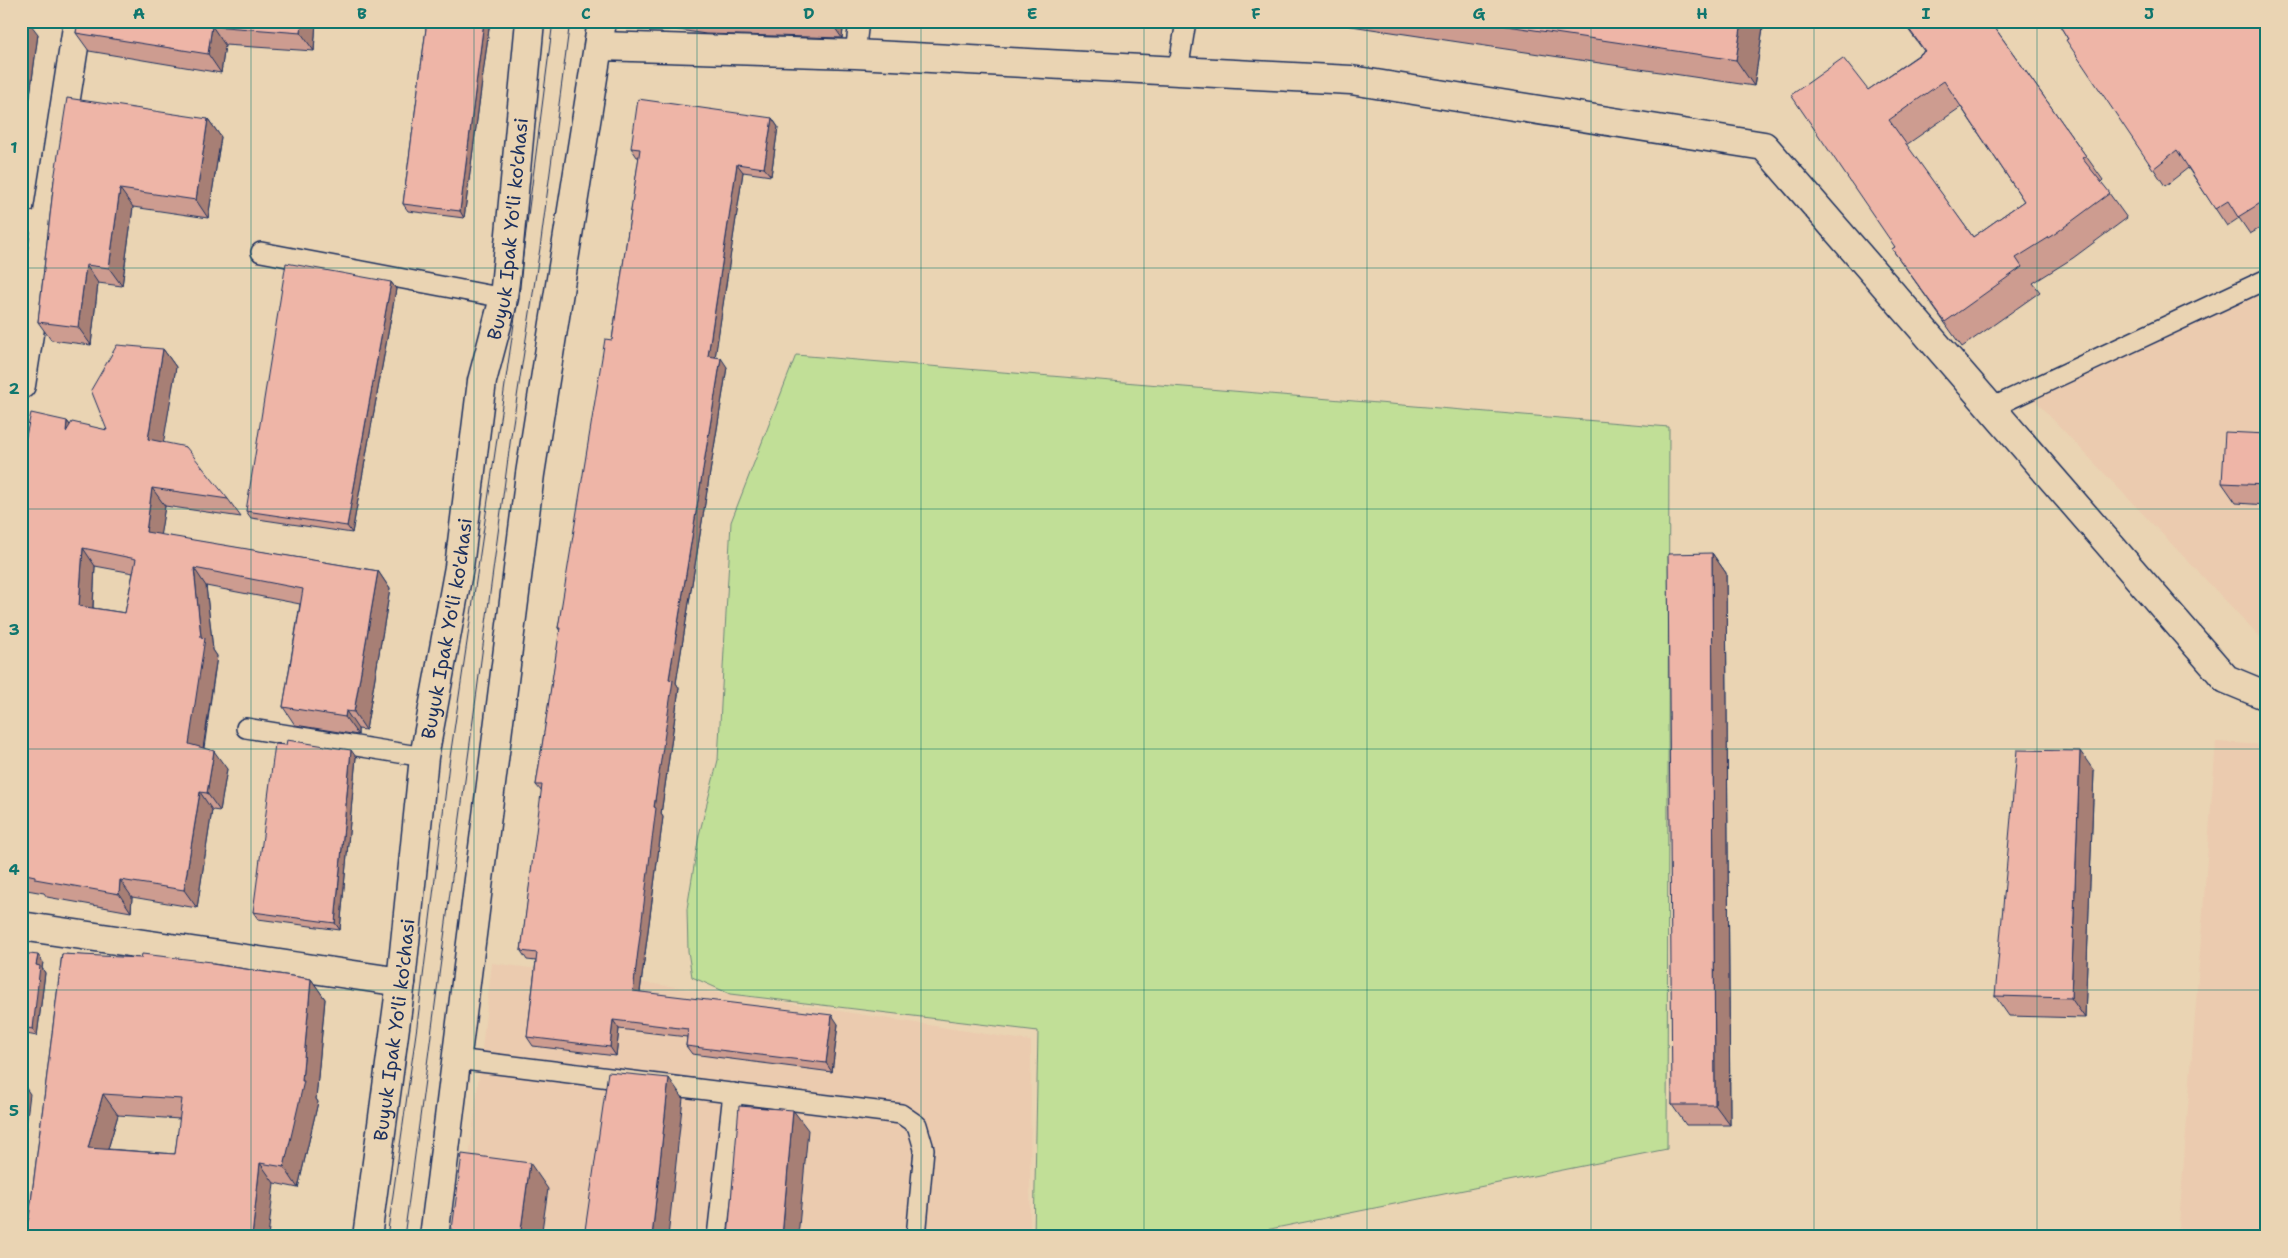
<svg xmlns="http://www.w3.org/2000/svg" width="2288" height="1258" font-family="'Shantell Sans',sans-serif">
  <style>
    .built { fill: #ebcbaf }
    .green { fill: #c1df97; stroke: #6e877a }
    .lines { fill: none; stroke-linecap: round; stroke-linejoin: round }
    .service-casing { stroke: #1b2f5e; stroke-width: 22 }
    .minor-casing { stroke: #1b2f5e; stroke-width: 31 }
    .secondary-casing { stroke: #1b2f5e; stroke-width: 31 }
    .service { stroke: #ead4b3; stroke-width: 19 }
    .minor { stroke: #ead4b3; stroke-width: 28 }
    .secondary { stroke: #ead4b3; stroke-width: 28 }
    .tram { stroke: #1b2f5e; stroke-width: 1 }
    .wall { fill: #cd9c90; stroke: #1b2f5e; fill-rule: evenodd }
    .shaded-wall { fill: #a77f75; stroke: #1b2f5e }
    .building { fill: #eeb5a7; stroke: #1b2f5e; fill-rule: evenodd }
    .grid { fill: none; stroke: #0f766e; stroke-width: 1; stroke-opacity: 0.55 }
    .labels { text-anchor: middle; stroke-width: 5; stroke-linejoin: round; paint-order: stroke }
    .street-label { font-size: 19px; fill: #1b2f5e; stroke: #ead4b3 }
    .neatline { fill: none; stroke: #0f766e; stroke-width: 2 }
    .grid-label { font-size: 16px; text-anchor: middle; font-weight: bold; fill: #0f766e }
  </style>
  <rect width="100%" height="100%" fill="#ead4b3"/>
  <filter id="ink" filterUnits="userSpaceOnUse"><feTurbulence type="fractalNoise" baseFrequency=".02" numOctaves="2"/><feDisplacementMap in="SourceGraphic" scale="10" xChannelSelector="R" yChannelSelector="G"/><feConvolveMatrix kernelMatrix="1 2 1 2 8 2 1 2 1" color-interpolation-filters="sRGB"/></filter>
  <g filter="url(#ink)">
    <g class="built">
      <path d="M2267,274v370l-246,-258z"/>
      <path d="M2216,742l51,3v492h-89z"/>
      <path d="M492,963l238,31 301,47 -1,196h-570z"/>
    </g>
    <path class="green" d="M796,355l873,72 -2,722 -436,88h-197l4,-206 -308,-37 -38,-17 -4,-26 -1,-42 12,-74 19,-75 13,-238z"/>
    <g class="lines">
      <defs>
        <g id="service">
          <path d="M855,54l4,-33"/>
          <path d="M1178,71l8,-50"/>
          <path d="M21,225l26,-8"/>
          <path d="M261,252l243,46"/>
          <path d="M1991,408l276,-129"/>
          <path d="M246,728l178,29"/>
          <path d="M456,1059l445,55 16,11 7,24 -8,88"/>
          <path d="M717,1237l16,-144"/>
        </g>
        <g id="minor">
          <path d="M600,46l255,8 496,26 413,66 462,533 41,17"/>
          <path d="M21,385l57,-364"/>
          <path d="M21,926l380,56"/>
        </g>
        <g id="secondary">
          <path id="s1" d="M367,1237l34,-255 23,-225 35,-190 23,-186 22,-83 26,-277"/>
          <path d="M434,1237l96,-763 72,-453"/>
        </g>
      </defs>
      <use href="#service" class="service-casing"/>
      <use href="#minor" class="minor-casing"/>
      <use href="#secondary" class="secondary-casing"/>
      <use href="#service" class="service"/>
      <use href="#minor" class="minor"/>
      <use href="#secondary" class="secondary"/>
      <g class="tram">
        <path d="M387,1237l30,-211 32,-262 66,-447 38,-296"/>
        <path d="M404,1237l107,-801 29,-188 30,-227"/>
      </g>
    </g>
    <g class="wall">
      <path d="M21,21l17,13 -12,92h-3l-2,12z"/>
      <path d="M78,21h238l-2,30 -89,-6 -4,28 -132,-22 -13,-18z"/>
      <path d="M427,21h63l-26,197 -56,-7 -5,-7z"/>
      <path d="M649,21h195l-2,17 -136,-4 -54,-8z"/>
      <path d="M1336,21h428l-10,65 -416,-62z"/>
      <path d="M1902,21h88l113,159 -2,2 26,36 -54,40 -40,25 7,9 -78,55 -70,-98 3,-2 -27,-157 56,-39zM1961,107l63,94 -51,36 -67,-92z"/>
      <path d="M2057,21h210v203l-17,10 -11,-16 -12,8 -39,-58 -23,18 -97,-147z"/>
      <path d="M772,118l6,9 -7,49 -28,-4 -28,185 12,10 -51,316 3,5 -18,126 2,3 -23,175 198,32 -6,48 -140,-18 -6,-8 1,-9 -68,-8 -3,27 -83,-10 -6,-9 9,-76 -9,-1 -6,-9 21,-159 -6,-7 24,-154 -2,-3 54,-288 27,-183h-2l-6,-9z"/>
      <path d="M208,119l13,18 -13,81 -75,-11 -11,79 -24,-3 -7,62 -40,-5 -13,-18 16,-142z"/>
      <path d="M391,282l5,7 -44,244 -101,-15 -5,-7z"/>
      <path d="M163,349l13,18 -13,75 65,57 13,18 -76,-11 -5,29 218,36 12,18 -24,141 -8,-1v6l-63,-10 -12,-18 17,-103 -94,-18 7,64 4,6 -13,92 23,21 -7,42 -8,-1 -15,98 -65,-11 -1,15 -84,-15 -3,-4 -23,-4v-430l46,-38 3,4 37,5zM95,566l38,7 -8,40 -32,-5z"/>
      <path d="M2267,434v71l-31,-2 -14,-20z"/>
      <path d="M1712,553l14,20 4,552h-44l-14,-20z"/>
      <path d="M356,757l-16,173 -82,-11 -5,-7z"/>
      <path d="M2094,771l-9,247 -76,-2 -14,-20z"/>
      <path d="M21,953l22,9 -1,6 3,5 -8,63 -16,-3z"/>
      <path d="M62,954l152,10 97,15 14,20 -9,100 2,3 -20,86 -24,-5 -248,43 3,-8zM118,1115l62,4 -5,35 -67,-5z"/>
    </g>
    <g class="shaded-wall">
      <path d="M25,21h3l10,13 -12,92 -5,-6v-69z"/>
      <path d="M302,21h14l-2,30 -13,-18z"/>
      <path d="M484,21h6l-26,197 -4,-7z"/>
      <path d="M830,21h14l-2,17z"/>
      <path d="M1742,21h22l-10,65 -18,-26z"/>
      <path d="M212,26l13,19 -4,28 -13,-19z"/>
      <path d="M772,118l6,9 -7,49 -7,-8z"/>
      <path d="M208,119l13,18 -13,81 -12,-18z"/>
      <path d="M21,123l2,3 -2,12z"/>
      <path d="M737,164l6,8 -29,193 -6,-9z"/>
      <path d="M120,189l13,18 -11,79 -13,-18z"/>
      <path d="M86,265l12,18 -7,62 -13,-18z"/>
      <path d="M391,282l5,7 -44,244 -5,-7z"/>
      <path d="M163,349l13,18 -15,90 -13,-18z"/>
      <path d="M721,358l6,9 -51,316 3,5 -18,126 2,3 -24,182 -6,-8 36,-312z"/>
      <path d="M67,421l13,18 -14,-7z"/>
      <path d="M152,488l13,18 -7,44 -12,-18z"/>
      <path d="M83,548l12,18 -3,58 -13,-18z"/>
      <path d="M1712,553l14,20 4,552 -15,-20z"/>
      <path d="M194,568l12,18 7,64 4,6 -16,106 -12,-18 12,-107z"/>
      <path d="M378,571l12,18 -24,141 -12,-18z"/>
      <path d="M346,711l12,18v6l-13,-18z"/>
      <path d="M351,750l5,7 -16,173 -5,-7z"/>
      <path d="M214,751l13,18 -7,42 -13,-18z"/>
      <path d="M2080,751l14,20 -9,247 -14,-20z"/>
      <path d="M200,792l12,18 -15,98 -13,-18z"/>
      <path d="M120,880l12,17 -1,15 -12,-18z"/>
      <path d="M38,955l5,7 -1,6 3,5 -8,63 -4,-7 3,-64z"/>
      <path d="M311,979l14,20 -9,100 2,3 -20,86 -14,-21 18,-86z"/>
      <path d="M832,1015l6,9 -6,48 -6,-9z"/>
      <path d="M613,1020l6,9 -3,27 -6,-9z"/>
      <path d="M669,1078l14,20 -15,139h-16z"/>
      <path d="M21,1081l9,13 -9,71z"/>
      <path d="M103,1094l15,21 -16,54 -14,-21z"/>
      <path d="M793,1110l15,20 -10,107h-16z"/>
      <path d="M260,1163l14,20 -6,54h-16z"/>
      <path d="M530,1163l18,26 -7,48h-21z"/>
    </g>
    <g class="building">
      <path d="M21,21h4l-4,30z"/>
      <path d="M78,21h224l-1,12 -89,-7 -4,28 -132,-21z"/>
      <path d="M427,21h57l-24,190 -57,-7z"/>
      <path d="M1474,21h268l-6,39z"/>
      <path d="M1903,21h87l96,135 -4,2 28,35 -54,40 -40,25 6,9 -77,55 -53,-73 3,-2 -104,-152 52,-37 25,32 57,-39zM1944,81l80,120 -51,36 -84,-117z"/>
      <path d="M2057,21h204l6,8v170l-29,18 -10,-16 -13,8 -38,-59 -24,19 -87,-129 2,-1z"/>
      <path d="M67,98l141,21 -12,81 -76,-11 -11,79 -23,-3 -8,62 -40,-5 16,-142z"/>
      <path d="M638,99l134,19 -8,50 -27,-4 -29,192 13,2 -52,321 4,1 -19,127 2,1 -23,183 199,24 -6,48 -140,-17 2,-17 -75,-9 -3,27 -83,-10 10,-84 -16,-2 21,-166h-6l24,-157h-2l47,-289 7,1 28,-191 -9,-1z"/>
      <path d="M286,263l105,19 -44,244 -101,-15z"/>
      <path d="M117,345l46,4 -15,90 38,8 42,52 -76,-11 -6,44 232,39 -24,141 -8,-1 -1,6 -62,-10 20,-118 -109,-21 7,69 4,1 -16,106 25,7 -7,42 -7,-1 -16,98 -64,-10 -1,14 -84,-15v-3l-14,-3v-414l10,-46 36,8 -1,11 6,-10 35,8 -16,-40zM83,548l53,11 -11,54 -46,-7z"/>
      <path d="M2225,432l42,2v51l-45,-2z"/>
      <path d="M1712,553l3,552h-43l-4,-551z"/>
      <path d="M287,740l64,10 -16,173 -82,-11 22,-168 11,1z"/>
      <path d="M2017,750l63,1 -9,247 -76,-2z"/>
      <path d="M21,953l17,2 -2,10 4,1 -7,63 -12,-2z"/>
      <path d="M62,954l79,4 1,-4 70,8v2l99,15 -9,102h2l-20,86 -24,-4 -8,74h-231v-7l5,-4 3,-8zM103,1094l79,5 -7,55 -87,-6z"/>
      <path d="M608,1072l61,6 -17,159h-68z"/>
      <path d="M739,1106l54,4 -11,127h-54z"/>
      <path d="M462,1154l68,9 -10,74h-69z"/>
    </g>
  </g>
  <path class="grid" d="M251,21v1216M474,21v1216M697,21v1216M921,21v1216M1144,21v1216M1367,21v1216M1591,21v1216M1814,21v1216M2037,21v1216M21,268h2246M21,509h2246M21,749h2246M21,990h2246"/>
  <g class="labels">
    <g class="street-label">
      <text dy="7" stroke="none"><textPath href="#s1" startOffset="1019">Buyuk Ipak Yo'li ko'chasi</textPath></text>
      <text dy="7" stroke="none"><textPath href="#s1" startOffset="614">Buyuk Ipak Yo'li ko'chasi</textPath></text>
      <text dy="7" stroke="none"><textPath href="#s1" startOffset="209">Buyuk Ipak Yo'li ko'chasi</textPath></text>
    </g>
  </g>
  <rect width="2288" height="1258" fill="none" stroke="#ead4b3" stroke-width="55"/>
  <rect x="28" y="28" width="2232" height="1202" class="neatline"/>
  <g class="grid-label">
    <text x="139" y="19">A</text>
    <text x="362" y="19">B</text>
    <text x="586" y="19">C</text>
    <text x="809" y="19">D</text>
    <text x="1032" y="19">E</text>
    <text x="1256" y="19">F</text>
    <text x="1479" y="19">G</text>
    <text x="1702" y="19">H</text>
    <text x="1926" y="19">I</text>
    <text x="2149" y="19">J</text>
    <text x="14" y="153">1</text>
    <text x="14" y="394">2</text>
    <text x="14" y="635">3</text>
    <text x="14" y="875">4</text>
    <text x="14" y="1116">5</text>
  </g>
</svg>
